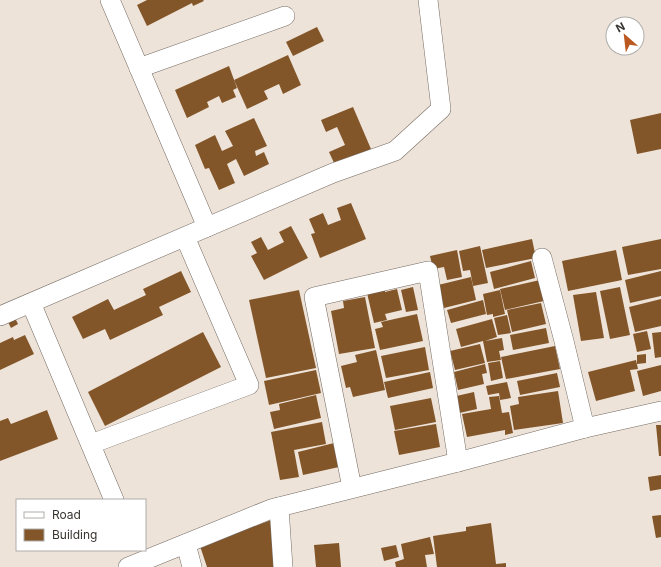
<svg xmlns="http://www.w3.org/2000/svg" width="661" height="567" font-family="Inter,sans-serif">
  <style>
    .building { fill: #835629 }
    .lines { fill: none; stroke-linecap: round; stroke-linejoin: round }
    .minor-casing { stroke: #756b63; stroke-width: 20 }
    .minor { stroke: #fff; stroke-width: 19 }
  </style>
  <rect width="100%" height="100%" fill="#eee3d9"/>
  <g class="building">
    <path d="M147,0h56l1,1 -11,5 -1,-3 -45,23 -10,-21z"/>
    <path d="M317,27l7,14 -31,15 -7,-14z"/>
    <path d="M288,55l13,30 -18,9 -4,-10 -15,7 4,8 -21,10 -13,-29z"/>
    <path d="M229,66l8,22 -4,2 3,7 -14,6 -3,-7 -12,6 2,5 -22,11 -12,-28z"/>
    <path d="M353,107l18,42 -36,16 -6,-13 16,-7 -8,-18 -11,5 -5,-12z"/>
    <path d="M661,113v36l-24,5 -7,-34z"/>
    <path d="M254,118l13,28 -12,5 1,5 8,-4 5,12 -25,12 -8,-17 -9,5 8,19 -16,7 -10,-22 -4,1 -10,-24 20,-10 7,16 11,-5 -8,-15z"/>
    <path d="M351,203l15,36 -46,19 -9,-24 4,-1 -6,-14 14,-6 5,12 13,-5 -4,-12z"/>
    <path d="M291,226l17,32 -44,22 -13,-24 6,-3 -6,-11 10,-5 7,13 16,-8 -5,-10z"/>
    <path d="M532,239l4,19 -50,10 -4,-18z"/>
    <path d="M661,239v30l-33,6 -6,-28z"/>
    <path d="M480,246l8,37 -15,3 -3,-16 -7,1 -4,-20z"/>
    <path d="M457,250l5,27 -15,3 -3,-13 -11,2 -3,-13z"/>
    <path d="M616,250l6,30 -54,11 -6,-30z"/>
    <path d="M531,261l4,17 -41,11 -4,-17z"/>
    <path d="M181,271l10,21 -32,15 4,8 -53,25 -5,-11 -22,10 -11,-22 36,-18 6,11 32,-15 -3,-6z"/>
    <path d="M661,271v25l-31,7 -5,-23z"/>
    <path d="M471,277l5,23 -32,8 -6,-23z"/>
    <path d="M540,280l4,21 -39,9 -5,-21z"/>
    <path d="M413,287l5,23 -12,2 -5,-22z"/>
    <path d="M620,287l10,48 -20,4 -10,-48z"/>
    <path d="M385,289v3l12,-3 5,21 -17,4 2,6 -13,3 -7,-30z"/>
    <path d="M299,290l17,78 -50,10 -17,-78z"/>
    <path d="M500,290l5,24 -12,3v-3l-6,1 -4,-21z"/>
    <path d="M596,292l8,46 -23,3 -8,-46z"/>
    <path d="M365,297l10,51 -36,6 -8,-43 13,-3 -1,-7z"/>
    <path d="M661,299v27l-26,6 -6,-25z"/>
    <path d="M483,300l3,14 -35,9 -4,-13z"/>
    <path d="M541,303l5,21 -34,8 -5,-22z"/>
    <path d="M417,314l6,27 -43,9 -5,-21 8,-2 -2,-5z"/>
    <path d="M507,315l4,18 -13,2 -4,-17z"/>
    <path d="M15,318l3,6 -7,4 -3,-6z"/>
    <path d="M492,319l5,18 -12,4 17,-3 2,12 -5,1 2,9 -14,2 -4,-21 -22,6 -5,-18z"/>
    <path d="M546,328l3,15 -36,7 -3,-15z"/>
    <path d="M647,331l4,18 -14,3 -4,-18z"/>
    <path d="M203,332l18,35 -116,59 -17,-34z"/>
    <path d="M661,332v25l-6,1 -3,-25z"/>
    <path d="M25,335l9,19 -34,16v-27l13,-6 1,3z"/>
    <path d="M480,344l5,19 -30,7 -5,-19z"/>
    <path d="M555,346l5,23 -54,10 -5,-22z"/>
    <path d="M425,347l4,23 -43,8 -5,-22z"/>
    <path d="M376,350l9,40 -32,7 -3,-10 -4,1 -5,-22 16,-4 -2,-7z"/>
    <path d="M646,354v9l-9,1v-9z"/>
    <path d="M636,360l2,9 -8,1 5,21 -39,10 -8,-29z"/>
    <path d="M500,361l3,17 -12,3 -3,-18z"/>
    <path d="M485,364l2,9 -5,1 2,10 -26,6 -4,-18z"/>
    <path d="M661,365v26l-18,5 -6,-25z"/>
    <path d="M316,370l5,23 -52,12 -5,-24z"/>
    <path d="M430,372l3,16 -45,10 -4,-16z"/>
    <path d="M557,373l3,14 -40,8 -3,-14z"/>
    <path d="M507,382l4,16 -11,2 -1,-7 -11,2 -2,-9z"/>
    <path d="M558,391l5,32 -49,7 -4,-24 9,-2 -1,-7z"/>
    <path d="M474,392l3,17 -22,5 -3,-17z"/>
    <path d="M316,395l5,23 -47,11 -4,-17 10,-2 -1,-6z"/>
    <path d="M499,396l3,17 7,-1 4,21 -8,2v-5l-38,7 -5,-23 29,-5 -2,-12z"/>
    <path d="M431,398l5,24 -41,8 -5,-24z"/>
    <path d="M47,410l11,29 -58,22v-40l8,-3 3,6z"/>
    <path d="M322,422l4,22 -32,6 5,27 -19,3 -9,-48z"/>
    <path d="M436,424l4,23 -41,8 -5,-24z"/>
    <path d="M656,425h5v31h-2z"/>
    <path d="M334,443l5,24 -36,8 -5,-23z"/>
    <path d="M661,475v14l-11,2 -2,-14z"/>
    <path d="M661,515v22l-5,1 -4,-22z"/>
    <path d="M274,519l17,48h-84l-7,-21z"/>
    <path d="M491,523l5,41 10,-1v4h-69l-4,-31 33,-5v-4z"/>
    <path d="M430,537l4,17 -9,1 2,12h-31l-1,-5 9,-3 -3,-15z"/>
    <path d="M339,543l2,24h-25l-2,-22z"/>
    <path d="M396,545l3,12 -15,4 -3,-13z"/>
  </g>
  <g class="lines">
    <defs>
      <g id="minor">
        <path d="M110,0l97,227"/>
        <path d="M139,68l146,-52"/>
        <path d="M542,258l22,83 21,87"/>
        <path d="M31,303l83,197"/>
        <path d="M0,316l333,-143 62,-22 46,-42 -13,-109"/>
        <path d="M91,444l158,-59 -64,-148"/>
        <path d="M352,488l-38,-191 114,-26 30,191"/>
        <path d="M279,507l4,60"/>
        <path d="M186,544l6,23"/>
        <path d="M128,567l143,-58 187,-47 127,-34 76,-17"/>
      </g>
    </defs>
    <use href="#minor" class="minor-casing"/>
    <use href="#minor" class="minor"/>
  </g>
  <rect x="16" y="499" width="130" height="52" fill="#ffffff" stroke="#afaeac"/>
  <rect x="24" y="512" width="20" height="6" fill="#ffffff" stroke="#afaeac"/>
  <text x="52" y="519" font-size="12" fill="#383430">Road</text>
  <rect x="24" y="529" width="20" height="12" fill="#835629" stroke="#afaeac"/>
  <text x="52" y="539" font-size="12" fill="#383430">Building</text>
  <g transform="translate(625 36) rotate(332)"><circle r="19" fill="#ffffff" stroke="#afaeac"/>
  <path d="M0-3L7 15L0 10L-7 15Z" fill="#bb5820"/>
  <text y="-6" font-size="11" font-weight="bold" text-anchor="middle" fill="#383430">N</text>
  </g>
</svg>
